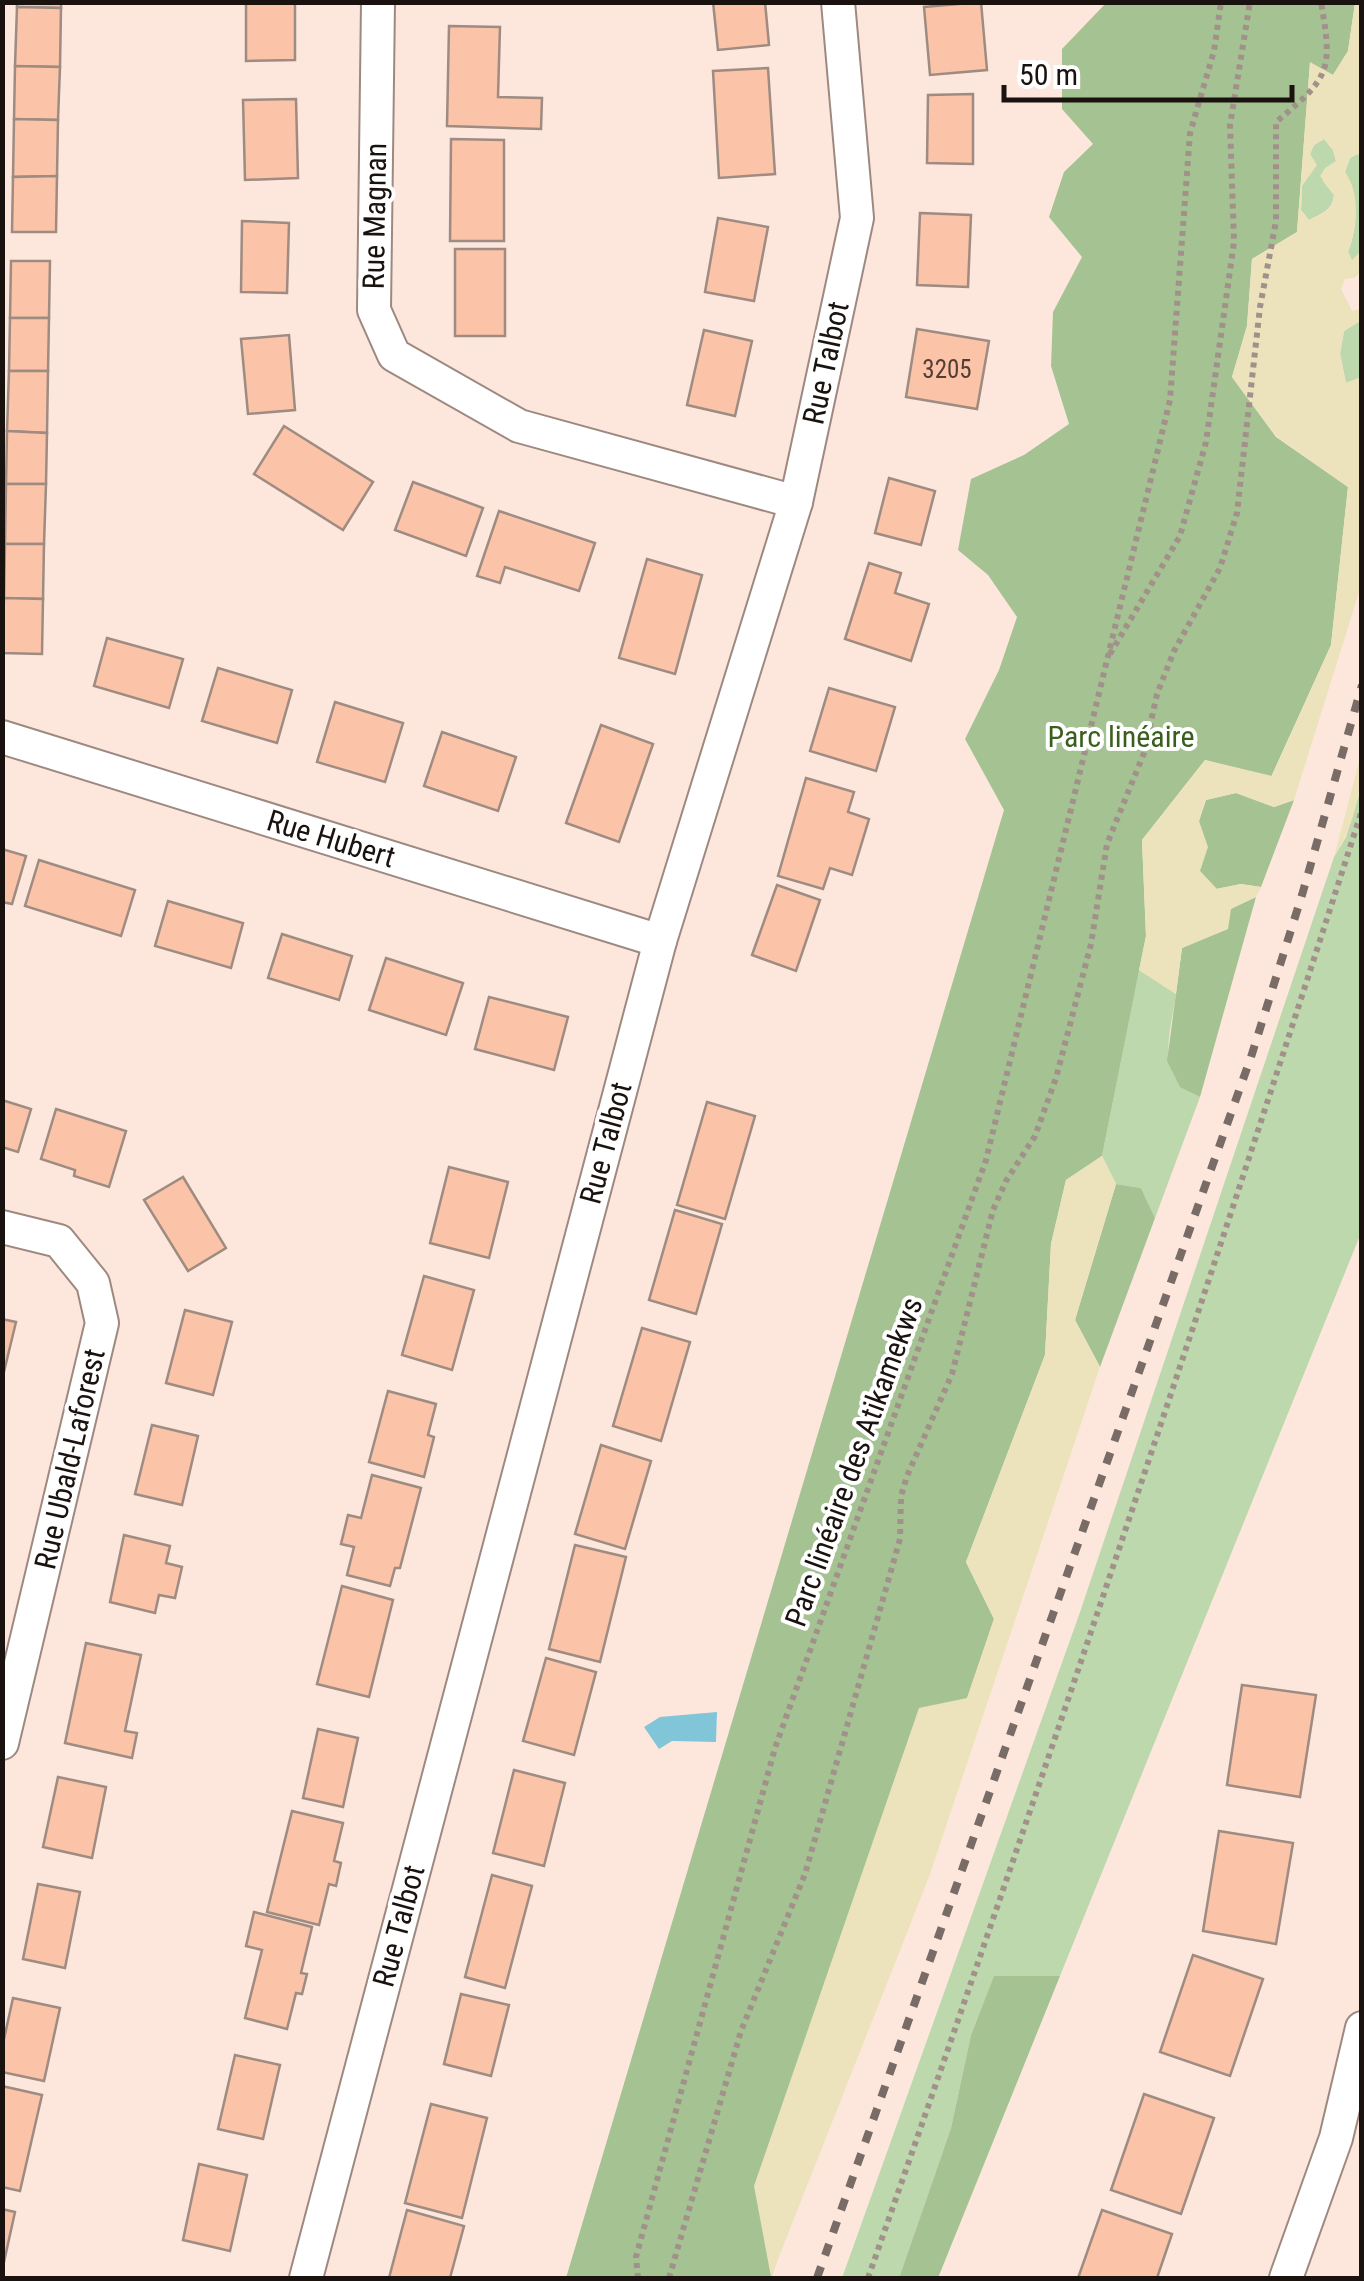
<svg xmlns="http://www.w3.org/2000/svg" width="1364" height="2281" font-family="'Roboto Condensed',sans-serif">
  <style>
    .green { fill: #bdd8ad }
    .forest { fill: #a5c392 }
    .sand { fill: #ece3bd; fill-rule: evenodd }
    .water { fill: #81c6d8 }
    .building { fill: #fbc3a8; stroke: #9e8b81; stroke-width: 2.5 }
    .lines { fill: none; stroke-linecap: round; stroke-linejoin: round }
    .minor-casing { stroke: #9d8980; stroke-width: 36 }
    .path { stroke: #a1918a; stroke-width: 6; stroke-dasharray: 5 5; stroke-linecap: butt }
    .minor { stroke: #fff; stroke-width: 32 }
    .rail { stroke: #796b65; stroke-width: 8; stroke-dasharray: 12 12; stroke-linecap: butt }
    .labels { text-anchor: middle; stroke-width: 8; stroke-linejoin: round; paint-order: stroke }
    .number-label { font-size: 25px; fill: #523e34 }
    .street-label { font-size: 30px; fill: #19120e; stroke: #fff }
    .park-label { font-size: 30px; fill: #3a5f1d; stroke: #fff }
  </style>
  <rect width="100%" height="100%" fill="#fde7dd"/>
  <g class="green">
    <path d="M1324,139l9,11 3,11 -13,20 11,14c-2,16 -12,18 -25,25l-8,-10 1,-24 11,-25 -3,-7 4,-9z"/>
    <path d="M1360,151l1,100 -9,10 -4,-9c11,-29 10,-52 -3,-80l5,-14z"/>
    <path d="M1361,320v57l-15,6 -6,-29 4,-23z"/>
    <path d="M1361,788v445l-301,743 -66,1 -23,58 -20,93 -52,150h-57l237,-663 255,-758 12,-20z"/>
    <path d="M1139,970l37,24c-6,43 -22,81 24,103l-45,121 -14,-30 -25,-4 -14,-28z"/>
  </g>
  <g class="forest">
    <path d="M1106,3h249l-7,48 -15,24 -23,-12 -13,169 -45,27 -5,67 -15,51 44,60 72,50 -17,158 -60,132 -66,-17 -63,80 4,96 -44,220 -36,24 -15,64 -6,111 -79,207 28,57 -223,659h-205l438,-1468 -39,-71 34,-69 18,-53 -29,-42 -30,-25 13,-71 53,-24 45,-31 -18,-58 2,-54 29,-55 -33,-40 15,-45 29,-28 -31,-35v-60z"/>
    <path d="M1236,793l38,14 20,-7 -33,87 -20,-3 -25,5 -17,-19v-49l7,-21z"/>
    <path d="M1256,897l-56,200 -20,-10 -13,-26 15,-113 45,-19 3,-20z"/>
    <path d="M1116,1184l25,4 14,30 -55,149 -25,-47z"/>
    <path d="M994,1976h66l-122,302h-39l52,-150 20,-93z"/>
  </g>
  <g class="sand">
    <path d="M1355,3h7l-1,150 -11,5 -5,14c16,22 12,55 3,80l4,8 9,-9 1,20 -8,7 -9,1 -4,10 11,22 9,-2 1,11 -18,11 -4,23 6,29 15,-6v209l-67,214 -20,7 -38,-14 -31,7 -6,21 9,26 -8,24 17,18 24,-5 20,3 -5,10 -25,12 -3,20 -46,19 -6,46 -37,-24 7,-34 -4,-96 63,-80 67,16 59,-131 17,-158 -72,-51 -44,-59 15,-51 5,-67 45,-27 13,-170 23,13 15,-24zM1324,139l9,11 3,11 -11,7 -5,8 14,19c-1,16 -12,19 -25,25l-8,-10 1,-24 15,-21 -7,-11 4,-9z"/>
    <path d="M1361,754c1,38 -7,71 -27,103z"/>
    <path d="M1102,1156l14,28 -41,136 25,47 -171,510 -158,400 -17,-91 165,-478 48,-10 27,-79 -28,-57 79,-207 6,-111 15,-64z"/>
  </g>
  <path class="water" d="M717,1712l-1,30 -44,-1 -13,8 -15,-22 16,-10z"/>
  <g class="building">
    <path d="M17,2h44v6l-44,-1z"/>
    <path d="M246,2h49v58l-49,1z"/>
    <path d="M713,2h52l4,43 -51,5z"/>
    <path d="M981,2l6,68 -57,5 -6,-68z"/>
    <path d="M17,7l44,1 -1,59 -45,-1z"/>
    <path d="M449,26l51,1 -2,70 44,1 -1,31 -94,-3z"/>
    <path d="M15,66l45,1 -2,53 -44,-1z"/>
    <path d="M768,68l7,106 -56,4 -6,-107z"/>
    <path d="M973,94v70l-46,-1 1,-68z"/>
    <path d="M296,99l2,79 -53,2 -2,-80z"/>
    <path d="M14,119l44,1 -1,56 -44,1z"/>
    <path d="M451,139l53,1v101h-54z"/>
    <path d="M57,176l-1,56h-44l1,-55z"/>
    <path d="M920,213l51,2 -3,72 -51,-2z"/>
    <path d="M718,218l50,9 -14,74 -49,-9z"/>
    <path d="M242,221l47,2 -2,70 -46,-1z"/>
    <rect x="455" y="249" width="50" height="87"/>
    <path d="M11,261h39l-1,57h-39z"/>
    <path d="M10,318h39l-1,53h-39z"/>
    <path d="M917,329l72,12 -12,68 -71,-12z"/>
    <path d="M704,330l48,11 -17,75 -48,-11z"/>
    <path d="M289,335l6,75 -47,4 -7,-75z"/>
    <path d="M9,371h39l-1,62 -40,-2z"/>
    <path d="M284,426l89,56 -30,48 -89,-56z"/>
    <path d="M7,431l40,2 -1,51h-40z"/>
    <path d="M889,478l46,13 -14,54 -46,-12z"/>
    <path d="M413,482l70,26 -17,48 -71,-26z"/>
    <path d="M6,484h40l-2,60h-39z"/>
    <path d="M499,511l96,32 -16,48 -74,-24 -5,16 -23,-7z"/>
    <path d="M5,544h39l-1,55 -39,-1z"/>
    <path d="M647,559l55,16 -27,99 -56,-16z"/>
    <path d="M869,563l32,10 -6,20 34,11 -18,57 -66,-22z"/>
    <path d="M4,598l39,1 -1,55 -40,-1z"/>
    <path d="M107,638l76,21 -14,49 -75,-22z"/>
    <path d="M218,668l74,22 -15,53 -75,-22z"/>
    <path d="M829,688l66,19 -19,64 -66,-20z"/>
    <path d="M335,702l68,21 -18,59 -68,-20z"/>
    <path d="M601,725l52,19 -34,98 -53,-19z"/>
    <path d="M442,732l74,25 -18,54 -74,-25z"/>
    <path d="M806,778l48,14 -6,20 21,7 -17,56 -22,-7 -7,21 -45,-13z"/>
    <path d="M2,849l24,7 -14,48 -10,-2z"/>
    <path d="M39,860l96,30 -14,46 -96,-30z"/>
    <path d="M777,885l43,15 -24,71 -44,-16z"/>
    <path d="M168,901l75,22 -12,45 -76,-22z"/>
    <path d="M282,934l70,22 -13,44 -71,-22z"/>
    <path d="M386,958l77,25 -17,52 -77,-25z"/>
    <path d="M489,997l79,20 -14,53 -79,-21z"/>
    <path d="M2,1100l29,9 -13,43 -16,-5z"/>
    <path d="M707,1102l48,14 -30,103 -48,-14z"/>
    <path d="M56,1109l70,22 -17,56 -35,-11 1,-6 -34,-11z"/>
    <path d="M449,1167l59,15 -19,76 -59,-15z"/>
    <path d="M183,1177l43,71 -38,23 -44,-71z"/>
    <path d="M675,1210l47,14 -26,90 -47,-14z"/>
    <path d="M424,1276l50,14 -22,80 -50,-15z"/>
    <path d="M185,1310l47,12 -19,73 -47,-12z"/>
    <path d="M2,1319l14,3 -14,58z"/>
    <path d="M642,1328l48,14 -29,99 -48,-15z"/>
    <path d="M388,1391l48,13 -8,31 6,2 -10,40 -55,-15z"/>
    <path d="M152,1425l46,11 -16,69 -47,-11z"/>
    <path d="M601,1445l50,16 -26,88 -50,-15z"/>
    <path d="M372,1475l49,13 -21,80h-5l-5,18 -43,-11 7,-28 -13,-3 7,-29 13,3z"/>
    <path d="M124,1535l46,11 -4,17 16,4 -7,31 -16,-3 -4,18 -45,-11z"/>
    <path d="M575,1545l51,12 -26,105 -51,-13z"/>
    <path d="M342,1586l51,14 -24,97 -52,-13z"/>
    <path d="M86,1643l55,12 -16,76 12,2 -5,25 -67,-15z"/>
    <path d="M546,1658l50,14 -22,83 -51,-14z"/>
    <path d="M1242,1685l74,10 -16,102 -73,-12z"/>
    <path d="M318,1729l40,9 -15,69 -40,-9z"/>
    <path d="M514,1770l51,13 -21,83 -51,-13z"/>
    <path d="M58,1777l48,10 -14,71 -49,-11z"/>
    <path d="M292,1811l51,12 -9,38 7,2 -5,23 -7,-2 -10,41 -52,-13z"/>
    <path d="M1219,1831l74,12 -17,101 -73,-13z"/>
    <path d="M492,1875l40,11 -27,102 -40,-11z"/>
    <path d="M38,1884l42,8 -15,76 -42,-9z"/>
    <path d="M254,1912l58,15 -11,46 6,1 -5,20 -6,-1 -9,36 -42,-11 17,-68 -16,-4z"/>
    <path d="M1193,1955l70,24 -33,97 -70,-24z"/>
    <path d="M461,1994l48,11 -18,71 -47,-12z"/>
    <path d="M13,1998l47,10 -16,73 -42,-9v-24z"/>
    <path d="M235,2055l45,10 -17,74 -45,-10z"/>
    <path d="M2,2086l40,9 -22,96 -18,-4z"/>
    <path d="M1144,2094l70,24 -33,96 -70,-24z"/>
    <path d="M431,2104l56,14 -25,100 -57,-15z"/>
    <path d="M199,2164l48,11 -17,76 -47,-11z"/>
    <path d="M2,2209l13,3 -13,59z"/>
    <path d="M407,2210l57,16 -14,52h-61z"/>
    <path d="M1102,2210l70,24 -15,44h-79z"/>
  </g>
  <g class="lines">
    <defs>
      <g id="minor">
        <path d="M378,2l-4,308 20,45 125,71 277,76"/>
        <path d="M2,737l658,204"/>
        <path d="M2,1227l57,14 34,42 9,40 -100,420"/>
        <path d="M306,2278l354,-1337 136,-439 61,-284 -19,-216"/>
        <path d="M1286,2278l50,-140 26,-110"/>
      </g>
    </defs>
    <use href="#minor" class="minor-casing"/>
    <g class="path">
      <path d="M1110,654l70,-118 26,-94 28,-200 -4,-117 20,-123"/>
      <path d="M638,2278l-2,-21 139,-509 211,-588 184,-760 20,-267 24,-82 7,-49"/>
      <path d="M669,2278l72,-247 64,-157 95,-335 1,-43 6,-20 45,-102 41,-164 13,-29 29,-45 21,-58 35,-134 16,-100 37,-91 13,-59 17,-43 46,-83 17,-55 23,-206 16,-86v-99c54,-45 57,-51 45,-120"/>
      <path d="M868,2278c171,-486 336,-976 494,-1468"/>
    </g>
    <use href="#minor" class="minor"/>
    <path class="rail" d="M817,2278l434,-1221 51,-162 60,-210"/>
  </g>
  <g class="labels">
    <g class="number-label">
      <text x="947" y="378">3205</text>
    </g>
    <g class="street-label">
      <text transform="translate(375 216) rotate(-89)" y="10">Rue Magnan</text>
      <text transform="translate(826 363) rotate(-78)" y="10">Rue Talbot</text>
      <text transform="translate(331 839) rotate(17)" y="10">Rue Hubert</text>
      <text transform="translate(606 1143) rotate(-75)" y="10">Rue Talbot</text>
      <text transform="translate(70 1459) rotate(-77)" y="10">Rue Ubald-Laforest</text>
      <text transform="translate(854 1462) rotate(-70)" y="10">Parc linéaire des Atikamekws</text>
      <text transform="translate(399 1926) rotate(-75)" y="10">Rue Talbot</text>
    </g>
    <g class="park-label">
      <text x="1121" y="747">Parc linéaire</text>
    </g>
  </g>
  <rect width="1364" height="2281" fill="none" stroke="#19120e" stroke-width="10"/>
  <path d="M1004 85v15h288v-15" fill="none" stroke="#19120e" stroke-width="5"/>
  <text x="1019" y="85" font-size="30" fill="#19120e" stroke="#ffffff" stroke-width="8" paint-order="stroke">50 m</text>
</svg>
